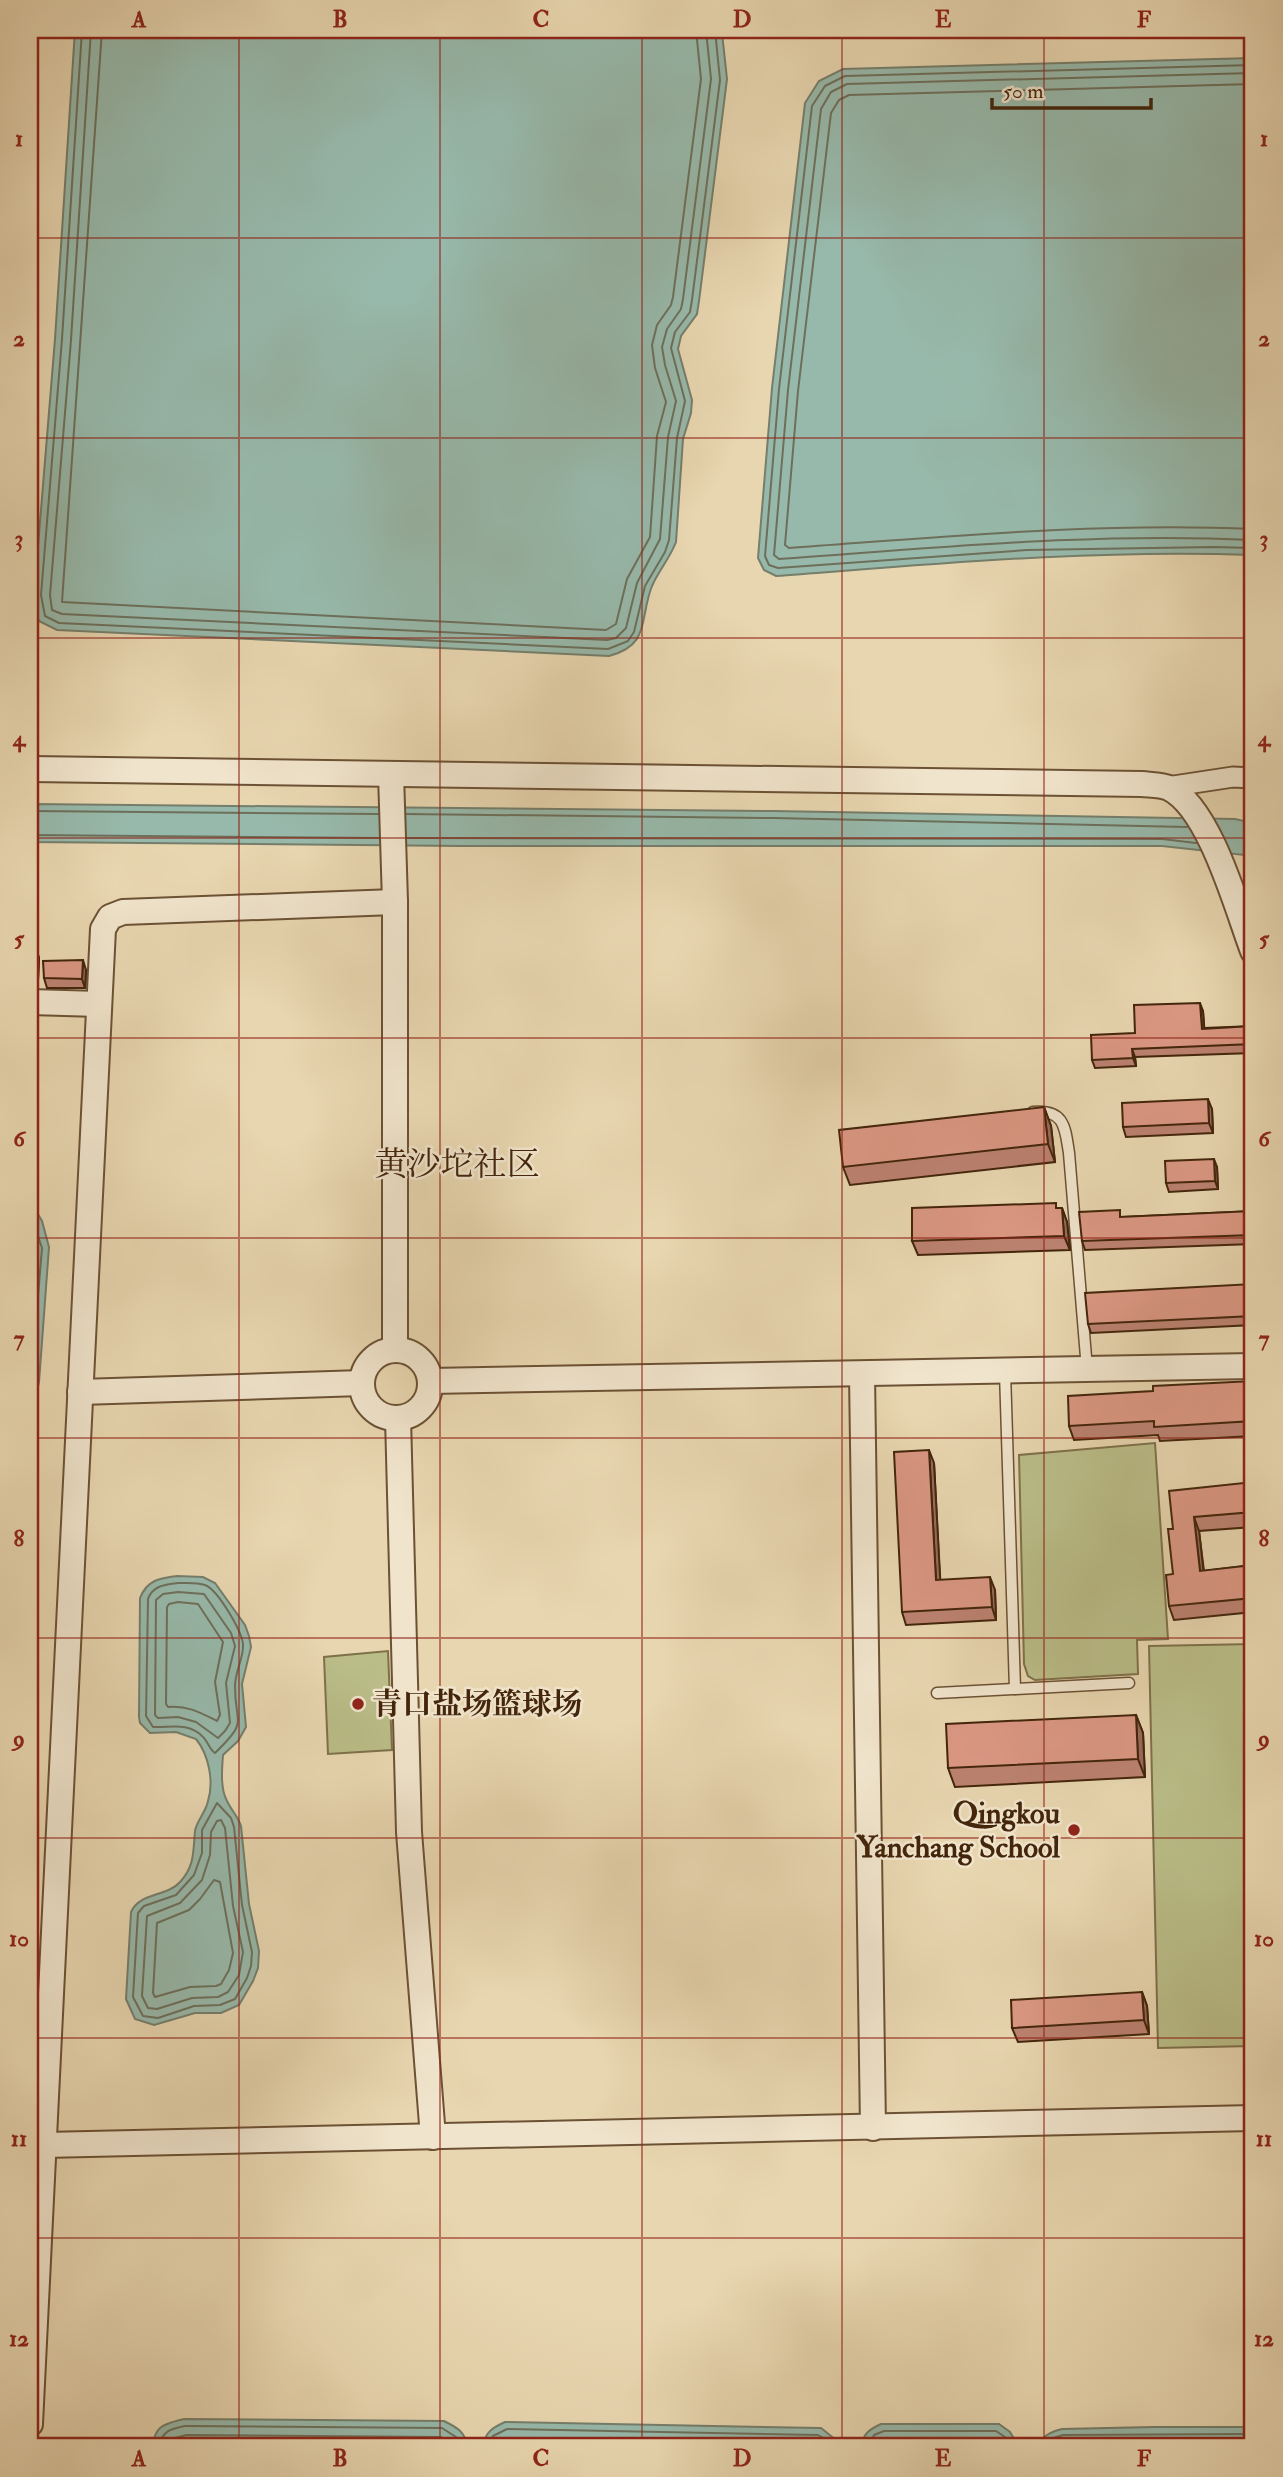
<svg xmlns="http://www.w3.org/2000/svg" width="1283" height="2477" font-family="'IM FELL Double Pica','Noto Serif SC',serif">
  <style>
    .green { fill: #babd88; stroke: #7e714a; stroke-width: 2 }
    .water { fill: #97b9ab; stroke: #757e6b; stroke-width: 2 }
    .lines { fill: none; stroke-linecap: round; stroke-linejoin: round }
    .shore { stroke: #6d6f5b; stroke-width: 2 }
    .service-casing { stroke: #6c5134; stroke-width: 13 }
    .minor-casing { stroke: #6c5134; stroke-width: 23 }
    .tertiary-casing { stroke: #6c5134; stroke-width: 28 }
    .service { stroke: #f0e4cc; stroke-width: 10 }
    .minor { stroke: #f0e4cc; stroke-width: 19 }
    .tertiary { stroke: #f0e4cc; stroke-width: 24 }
    .wall { fill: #bc8271; stroke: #43250b; stroke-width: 2 }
    .shaded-wall { fill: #996a5c; stroke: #43250b; stroke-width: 2 }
    .building { fill: #db9783; stroke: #43250b; stroke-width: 2 }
    .grid { fill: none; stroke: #8f2418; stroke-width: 2; stroke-opacity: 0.55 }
    .poi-dot { fill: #8f2418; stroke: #f0e4cc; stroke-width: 2.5 }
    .labels { text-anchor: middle; stroke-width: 5; stroke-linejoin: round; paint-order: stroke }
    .poi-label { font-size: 30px; font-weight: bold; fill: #43250b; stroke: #f0e4cc; text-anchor: start }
    .quarter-label { font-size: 33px; fill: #43250b; stroke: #f0e4cc }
    .neatline { fill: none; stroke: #8f2418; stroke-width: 2.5 }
    .grid-label { font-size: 23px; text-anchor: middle; font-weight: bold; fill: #8f2418 }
  </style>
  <rect width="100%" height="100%" fill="#e8d6b0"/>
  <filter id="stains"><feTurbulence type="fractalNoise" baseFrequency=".00286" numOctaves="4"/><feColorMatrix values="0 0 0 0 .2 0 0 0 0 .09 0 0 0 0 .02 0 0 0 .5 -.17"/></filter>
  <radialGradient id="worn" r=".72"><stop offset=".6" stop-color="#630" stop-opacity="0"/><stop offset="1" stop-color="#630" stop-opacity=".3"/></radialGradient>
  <g class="green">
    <path d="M1155,1443l13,196 -31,1 1,34 -103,6 -7,-4 -4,-12 -5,-209z"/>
    <path d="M1253,1644v402l-95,2 -9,-402z"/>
    <path d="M388,1651l4,99 -64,4 -4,-97z"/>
  </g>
  <g class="water">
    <path d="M75,30h643l4,3 5,46 -28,222 -2,13 -16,22 -3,13 14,51 -1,13 -8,26 -7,103c-6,16 -17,28 -24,44 -13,33 -1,59 -43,70l-552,-26 -18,-9 -4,-12 -1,-14 21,-256z"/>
    <path d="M876,30h228l-203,6z"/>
    <path d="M1253,58v497c-159,-6 -318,9 -477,21l-12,-6 -6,-12 14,-170 33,-285 14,-22 24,-12z"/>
    <path d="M30,804l743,7 462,8 18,4v33l-91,-10h-701l-431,-4z"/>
    <path d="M30,1201l12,20 7,26 -10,135 -9,40z"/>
    <path d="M177,1576l26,1 12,6 30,42 4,11 2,11 -9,37 4,43 -8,14 -15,14c-1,14 -3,33 4,46 4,9 11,15 14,25l8,78 10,47 -1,17 -5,13 -14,24 -18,8h-26l-41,12 -19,-6 -9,-20 5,-87c9,-20 36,-15 49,-30 15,-16 13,-31 15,-51 2,-11 11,-19 13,-30 6,-19 1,-46 -12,-62l-20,-7 -26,1 -10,-10 -1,-6 1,-119c7,-18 20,-20 37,-22z"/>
    <path d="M184,2419l260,2c14,7 21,11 24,26h-315c1,-22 12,-23 31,-28z"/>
    <path d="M505,2422l316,6 15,12 3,7h-356c2,-15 9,-19 22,-25z"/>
    <path d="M881,2424h118l11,8 9,15h-157c0,-13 8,-18 19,-23z"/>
    <path d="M1153,2427h100v20h-216c5,-11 13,-15 25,-18z"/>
  </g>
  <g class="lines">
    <g class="shore">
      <path d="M82,30l-20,309 -21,256 4,21 14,7 549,26 20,-8 6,-9 11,-46 20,-34 4,-12 8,-102 8,-37 -14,-53 4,-16 15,-20 2,-12 28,-220 -5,-50"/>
      <path d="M91,30l-20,310 -21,255 2,15 10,4 545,26 9,-2 10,-10 11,-45 23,-44 8,-102 8,-36 -11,-36 -3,-18 5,-18 14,-20 2,-10 28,-220 -5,-49"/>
      <path d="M102,30l-40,572 544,28 10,-6 11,-45 23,-42 7,-101 9,-34 -11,-34 -3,-23 5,-20 14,-20 2,-8 28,-218 -5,-49"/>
      <path d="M1253,65l-408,11 -20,10 -13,20 -33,283 -14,167 4,9 9,3 249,-18 187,-3 39,1"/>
      <path d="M1253,73l-406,11 -16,8 -10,17 -33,281 -14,165 5,4c158,-11 316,-27 474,-19"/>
      <path d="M1253,84l-404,11 -10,5 -8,13 -33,278 -13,154 4,3c154,-11 309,-26 464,-19"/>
      <path d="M30,811l348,3"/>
      <path d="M406,814l367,4 414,9"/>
      <path d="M30,835l349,3"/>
      <path d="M407,838l755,1 34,4"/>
      <path d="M30,1213l12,35 -12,144"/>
      <path d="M178,1583c8,0 19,-1 27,2 13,5 40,50 38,63 -1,13 -8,25 -8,38 0,40 14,34 -20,67 -6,-4 -7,-12 -13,-17 -14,-14 -32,-8 -49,-9l-7,-11 2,-117c5,-14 17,-14 30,-16z"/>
      <path d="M178,1592l26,2 27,39 4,13 -9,37 4,40 -5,8 -7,7 -22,-16 -18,-5 -20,1 -3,-3 1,-115 7,-6z"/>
      <path d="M178,1602l20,2 25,38 -8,40 5,33 -3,6c-16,-8 -30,-16 -49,-14l-2,-3 1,-97 2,-3z"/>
      <path d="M217,1803l14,15 3,9 8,78 10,47 -1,14 -4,12 -12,21 -15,6 -26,1 -36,12 -15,-2 -10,-19 5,-84 6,-7 32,-11 18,-20 8,-22v-23z"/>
      <path d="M221,1820l4,8 8,78 10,46 -4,23 -11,17 -10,5 -26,1 -35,11 -9,-1 -6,-12 5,-80 33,-13 22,-23 8,-25 1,-23 6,-11z"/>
      <path d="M214,1880l6,2 13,71 -4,17 -8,14 -5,2 -26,1 -35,10 -2,-4 4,-70 32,-13 11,-11z"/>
      <path d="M160,2447c1,-16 11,-18 25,-21l257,2 17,11 2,8"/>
      <path d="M169,2447l3,-8 14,-4 254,2 8,3 4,7"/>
      <path d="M181,2447l6,-2 232,2"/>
      <path d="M490,2447l3,-11 14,-7 311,6 9,5 4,7"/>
      <path d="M499,2447l2,-6 8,-3 306,6 7,3"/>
      <path d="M869,2447l5,-12 10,-4h112l9,6 7,10"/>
      <path d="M878,2447l2,-5 5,-3 108,1 9,7"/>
      <path d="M1044,2447l9,-9 10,-3 190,-1"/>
      <path d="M1056,2447l9,-3 188,-1"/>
    </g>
    <defs>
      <g id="service">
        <path d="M1033,1112c32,-3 32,16 36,41l18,216"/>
        <path d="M1005,1372l10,317"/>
        <path d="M937,1693l192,-10"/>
      </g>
      <path id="minor" d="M1167,787l66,-10 20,1"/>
      <g id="tertiary">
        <path d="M30,769l1112,15c9,1 20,1 27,4 41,20 68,121 84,163"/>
        <path d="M391,774l4,128v448"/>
        <path d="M30,1002l69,2"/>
        <circle cx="396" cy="1384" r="34"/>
        <path d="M862,1375l11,753"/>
        <path d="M430,1381l823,-15"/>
        <path d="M80,1392l282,-9"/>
        <path d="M398,1418l11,414 24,305"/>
        <path d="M44,2145l1209,-27"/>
        <path d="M30,2424l73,-1495 7,-12 13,-5 272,-10"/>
      </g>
    </defs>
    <use href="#service" class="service-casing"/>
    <use href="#minor" class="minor-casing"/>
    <use href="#tertiary" class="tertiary-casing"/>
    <use href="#service" class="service"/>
    <use href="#minor" class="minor"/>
    <use href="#tertiary" class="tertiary"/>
  </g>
  <g class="wall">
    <path d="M30,948h6l3,10 -1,22h-8z"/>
    <path d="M86,970l-1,18h-38l-3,-10z"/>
    <path d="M1203,1011l1,17 49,-2v27l-118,4 1,9 -41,2 -3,-8 43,-27z"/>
    <path d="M1044,1107l7,19 4,36 -205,23 -7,-18z"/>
    <path d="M1212,1109l1,24 -87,4 -3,-10z"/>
    <path d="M1217,1167l1,22 -49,3 -3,-9z"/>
    <path d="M1058,1208h4l5,14 3,28 -152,5 -6,-14z"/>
    <path d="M1253,1211v33l-168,6 -3,-9 40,-24z"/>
    <path d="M1253,1284v41l-162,8 -3,-9z"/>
    <path d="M1253,1381v55l-93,5 -2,-6 -84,5 -5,-14 84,-35z"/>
    <path d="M934,1463l6,117 55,10 1,30 -90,5 -4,-13z"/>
    <path d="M1253,1482v45l-54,4 5,40 49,-6v47l-79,8 -5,-14 4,-32v-45z"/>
    <path d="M1136,1715l7,18 2,44 -190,10 -7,-19z"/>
    <path d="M1142,1992l5,14 2,28 -131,8 -6,-14z"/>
  </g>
  <g class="shaded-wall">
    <path d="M36,948l3,10 -1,22 -4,-9z"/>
    <path d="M83,960l3,10 -1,18 -3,-9z"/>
    <path d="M1200,1003l3,8 2,26 -3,-8z"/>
    <path d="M1132,1049l3,8 1,9 -3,-8z"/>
    <path d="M1208,1099l4,10 1,24 -4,-10z"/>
    <path d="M1044,1107l7,19 4,36 -7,-18z"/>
    <path d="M1214,1159l3,8 1,22 -3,-8z"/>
    <path d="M1062,1208l5,14 3,28 -6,-14z"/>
    <path d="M929,1450l5,13 7,130 -5,-13z"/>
    <path d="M1194,1517l5,14 6,54 -5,-14z"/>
    <path d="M990,1577l5,13 1,30 -4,-13z"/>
    <path d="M1136,1715l7,18 2,44 -7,-18z"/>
    <path d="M1142,1992l5,14 2,28 -5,-14z"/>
  </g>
  <g class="building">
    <path d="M30,948h6l-2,23h-4z"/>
    <path d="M83,960l-1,19 -38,-1 -1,-17z"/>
    <path d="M1200,1003l2,26 51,-3v18l-121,5 1,9 -41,2 -1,-25 44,-2 -1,-28z"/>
    <path d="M1208,1099l1,24 -86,4 -1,-24z"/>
    <path d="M1044,1107l4,37 -205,23 -4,-37z"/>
    <path d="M1214,1159l1,22 -49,2 -1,-22z"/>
    <path d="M1056,1203v5h6l2,28 -152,5v-33z"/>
    <path d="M1120,1210v7l133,-6v24l-171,6 -3,-29z"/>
    <path d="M1253,1284v32l-165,8 -3,-31z"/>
    <path d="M1253,1381v40l-99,6v-6l-85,5 -1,-30 85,-5v-5z"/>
    <path d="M929,1450l7,130 54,-3 2,30 -90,5 -8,-160z"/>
    <path d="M1253,1482v30l-59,5 6,54 53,-6v33l-84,8 -3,-31 7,-1 -5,-45h5l-4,-38z"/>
    <path d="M1136,1715l2,44 -190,9 -2,-44z"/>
    <path d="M1142,1992l2,28 -132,8 -1,-28z"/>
  </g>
  <path class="grid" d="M239,30v2417M440,30v2417M642,30v2417M842,30v2417M1044,30v2417M30,238h1223M30,438h1223M30,638h1223M30,838h1223M30,1038h1223M30,1238h1223M30,1438h1223M30,1638h1223M30,1838h1223M30,2038h1223M30,2238h1223"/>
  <g class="poi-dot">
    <circle cx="358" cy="1704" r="7"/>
    <circle cx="1074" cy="1830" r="7"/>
  </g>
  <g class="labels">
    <g class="poi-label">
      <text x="372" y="1714">青口盐场篮球场</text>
      <text x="1060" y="1823" text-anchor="end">Qingkou<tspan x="1060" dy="34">Yanchang School</tspan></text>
    </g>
    <g class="quarter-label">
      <text x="457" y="1175">黄沙坨社区</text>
    </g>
  </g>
  <rect width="1283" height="2477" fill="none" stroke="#e8d6b0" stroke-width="77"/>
  <path d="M992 98v10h159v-10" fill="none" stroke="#43250b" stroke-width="3.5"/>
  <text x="1003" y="98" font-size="21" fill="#43250b" stroke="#f0e4cc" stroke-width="5" paint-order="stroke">50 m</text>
  <rect x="38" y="38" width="1206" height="2400" class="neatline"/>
  <g class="grid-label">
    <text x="139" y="27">A</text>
    <text x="340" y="27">B</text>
    <text x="541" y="27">C</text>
    <text x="742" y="27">D</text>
    <text x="943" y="27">E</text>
    <text x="1144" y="27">F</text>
    <text x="19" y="146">1</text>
    <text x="1264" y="146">1</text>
    <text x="19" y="346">2</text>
    <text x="1264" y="346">2</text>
    <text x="19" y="546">3</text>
    <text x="1264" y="546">3</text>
    <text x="19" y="746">4</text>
    <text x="1264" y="746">4</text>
    <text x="19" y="946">5</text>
    <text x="1264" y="946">5</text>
    <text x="19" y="1146">6</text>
    <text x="1264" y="1146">6</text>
    <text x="19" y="1346">7</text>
    <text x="1264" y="1346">7</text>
    <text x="19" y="1546">8</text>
    <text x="1264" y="1546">8</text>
    <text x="19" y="1746">9</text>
    <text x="1264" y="1746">9</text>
    <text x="19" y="1946">10</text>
    <text x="1264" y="1946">10</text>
    <text x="19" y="2146">11</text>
    <text x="1264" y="2146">11</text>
    <text x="19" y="2346">12</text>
    <text x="1264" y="2346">12</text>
    <text x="139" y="2466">A</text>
    <text x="340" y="2466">B</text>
    <text x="541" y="2466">C</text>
    <text x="742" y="2466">D</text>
    <text x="943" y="2466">E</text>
    <text x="1144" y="2466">F</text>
  </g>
  <rect width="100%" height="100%" filter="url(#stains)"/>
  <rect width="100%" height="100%" fill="url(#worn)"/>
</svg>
